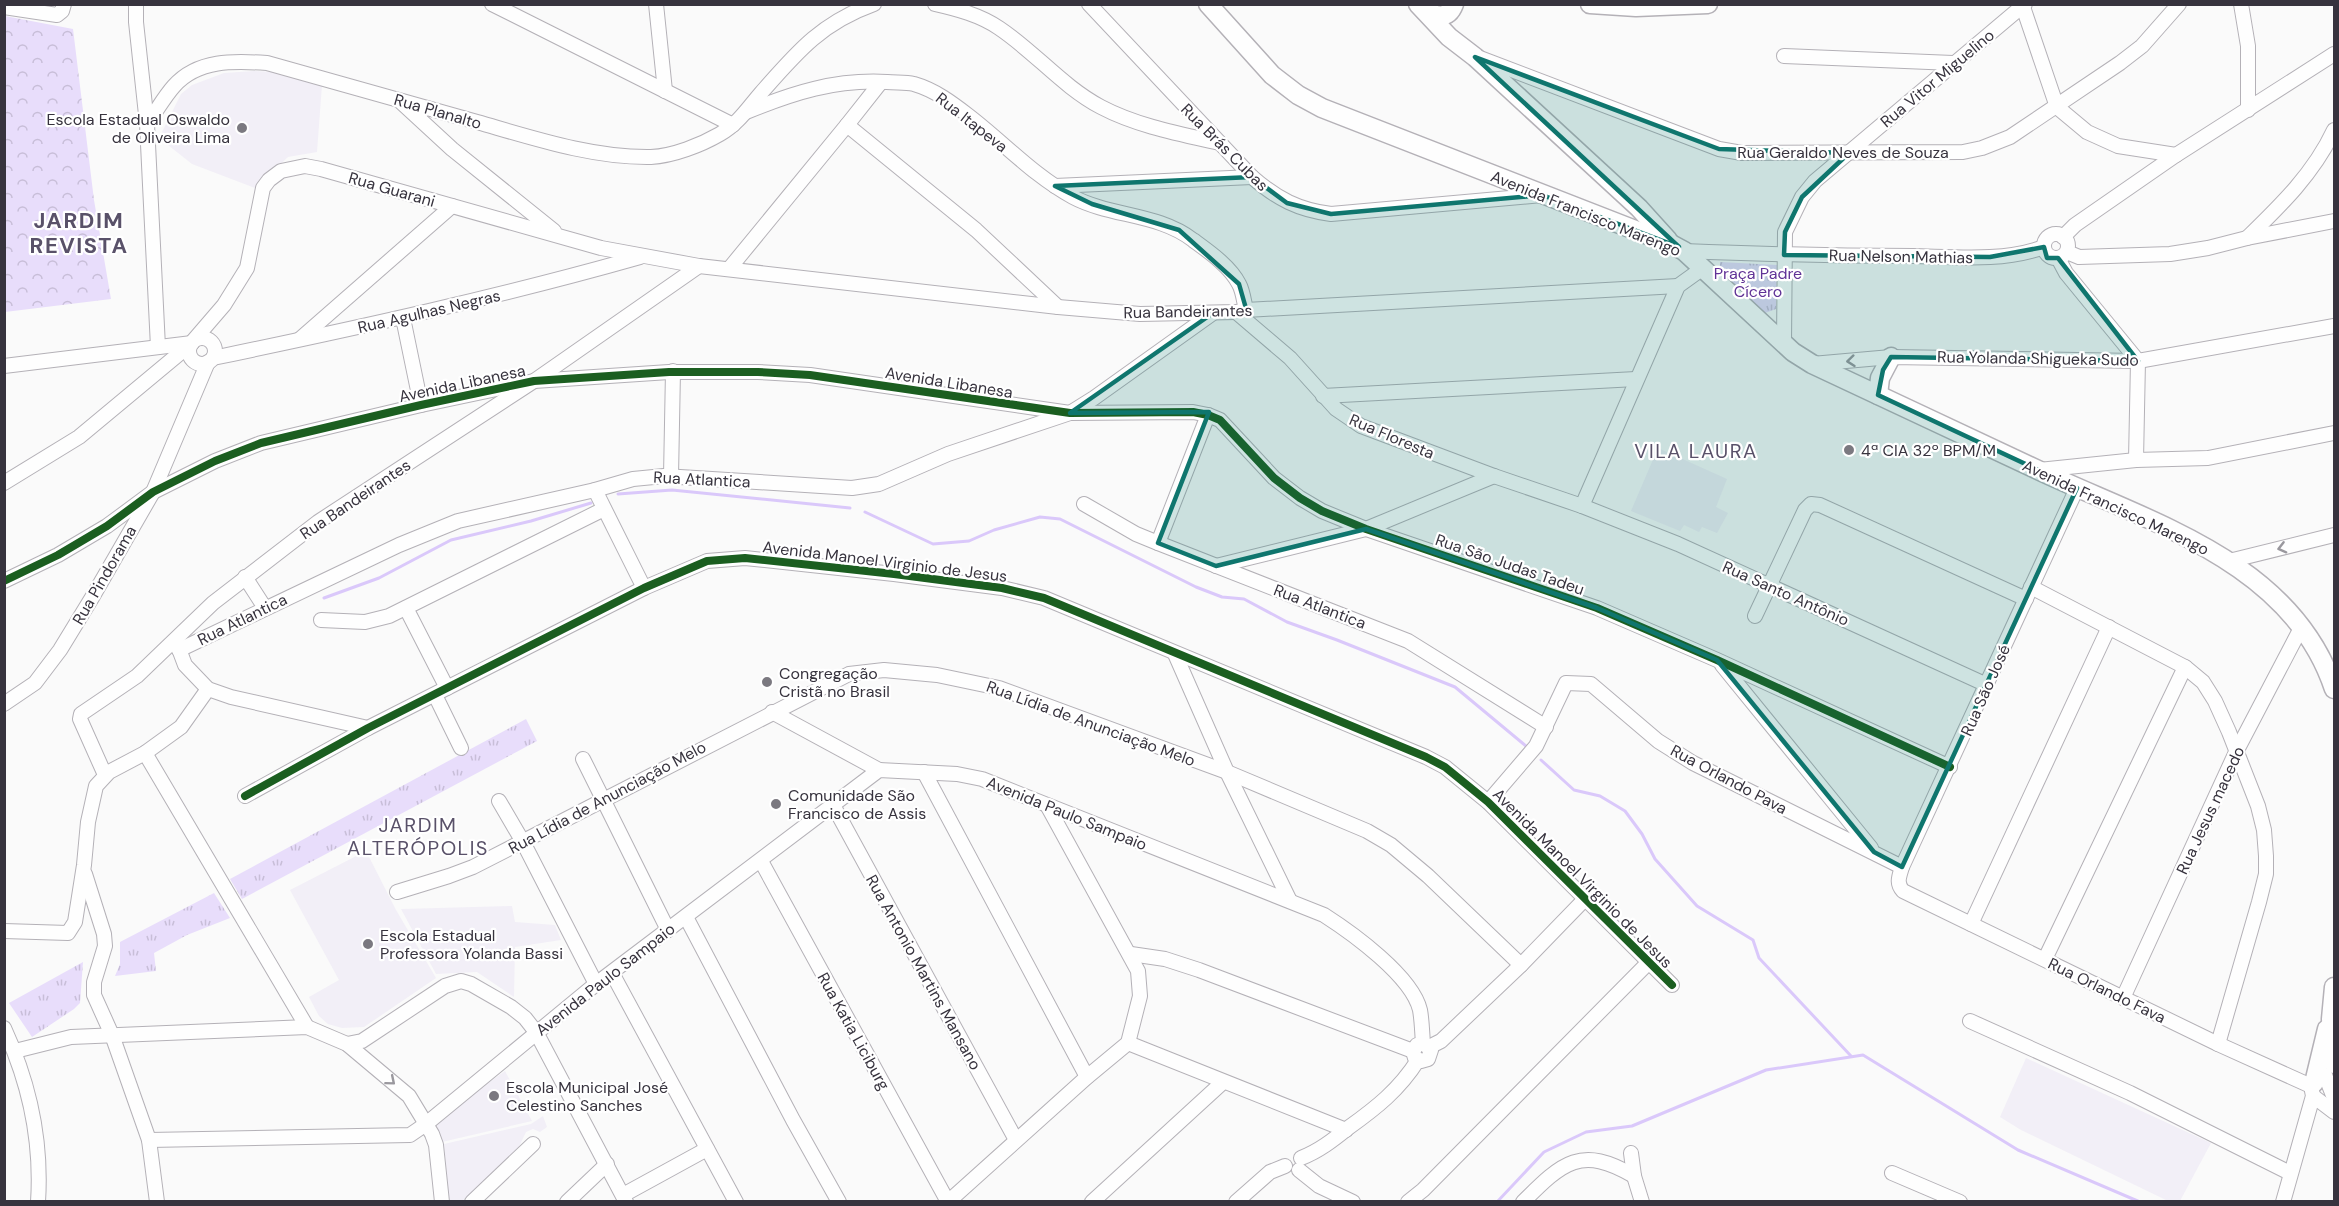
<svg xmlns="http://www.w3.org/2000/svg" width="2339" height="1206" font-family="'DM Sans',sans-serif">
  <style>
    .built { fill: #f2eff7 }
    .grass { fill: url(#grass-tufts) }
    .forest { fill: url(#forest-crowns) }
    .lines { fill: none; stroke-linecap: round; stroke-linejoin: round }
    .stream { stroke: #dac8fa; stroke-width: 3 }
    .minor-casing { stroke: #b4b1b7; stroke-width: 16 }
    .major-casing { stroke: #b4b1b7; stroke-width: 21 }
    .minor { stroke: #fefefe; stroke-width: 14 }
    .major { stroke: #fefefe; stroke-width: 18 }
    .cycleway-casing { stroke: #fff; stroke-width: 11 }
    .cycleway { stroke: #1b5e20; stroke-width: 8 }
    .oneway { stroke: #9a989e }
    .marked { fill: #0f766e; fill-opacity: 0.2; stroke: #0f766e; stroke-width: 4.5; stroke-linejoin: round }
    .poi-dot { fill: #7b7980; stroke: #fff; stroke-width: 2 }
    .labels { text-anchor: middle; stroke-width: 4.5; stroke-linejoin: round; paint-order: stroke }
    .street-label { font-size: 16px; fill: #37333e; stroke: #fff }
    .poi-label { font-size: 16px; fill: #37333e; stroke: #fff; text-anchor: start }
    .park-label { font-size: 16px; fill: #603296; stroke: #fff }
    .quarter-label { font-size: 20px; letter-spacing: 1.5px; fill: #595169; stroke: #fff }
    .district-label { font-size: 22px; font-weight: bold; letter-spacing: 1.5px; fill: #595169; stroke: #fff }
  </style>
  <defs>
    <pattern id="grass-tufts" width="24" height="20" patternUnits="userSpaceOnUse" patternTransform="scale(1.5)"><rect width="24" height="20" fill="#e8ddfb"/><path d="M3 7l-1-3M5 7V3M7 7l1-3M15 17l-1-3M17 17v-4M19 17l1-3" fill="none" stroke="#c8bed8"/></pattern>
    <pattern id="forest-crowns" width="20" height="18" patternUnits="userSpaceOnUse" patternTransform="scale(1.5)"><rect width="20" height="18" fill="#e8ddfb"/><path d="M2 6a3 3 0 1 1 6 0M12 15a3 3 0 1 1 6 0" fill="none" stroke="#c8bed8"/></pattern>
  </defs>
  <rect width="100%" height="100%" fill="#fafafa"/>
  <g class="built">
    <path d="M254,71l23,1 45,13 -5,67 -29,5 -33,31 -63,-24 -33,-26 22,-44 11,-9 32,-12z"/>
    <path d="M1658,448l69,31 -11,28 12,6 -11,20 -15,-6 -3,5 -15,-7 -4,6 -49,-20z"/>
    <path d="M366,851l30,59 40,68 -72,49 -22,1 -14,-4 -9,-8 -10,-19 30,-17 -49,-90z"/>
    <path d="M512,906l3,16 40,3 6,15 -46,7 -1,50 -37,-25 -41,2 -35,-65z"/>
    <path d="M2026,1058l185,85 -31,58h-12l-147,-71 -21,-13z"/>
    <path d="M505,1071l27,50 -90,21 -7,-21z"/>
    <path d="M543,1116l4,11 -7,5 -7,-3 -7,3 -9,19 -55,50 -13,-1 -5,-56 87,-20z"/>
  </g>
  <g class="grass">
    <path d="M1720,262l57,3 -1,44 -11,4 -45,-42z"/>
    <path d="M526,719l11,22 -295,158 -12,-20z"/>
    <path d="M214,893l16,25 -43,17 -33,18 2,18 -41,5 5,-12v-22z"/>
    <path d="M83,962l-3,41 -6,6 -42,28 -23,-34z"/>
  </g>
  <path class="forest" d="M5,16l68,13 21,171 17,99 -106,13z"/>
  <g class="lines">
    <g class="stream">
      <path d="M618,494l54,-4 178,18"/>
      <path d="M865,512l68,32 36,-3 25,-11 46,-13 20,2 136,68 26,10 22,2 43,23 50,18 118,47 71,59"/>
      <path d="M324,598l55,-20 72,-38 80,-19 60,-18"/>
      <path d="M1541,760l33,30 26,6 25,15 17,23 13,25 42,47 56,34 6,18 92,98"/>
      <path d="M1497,1202l47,-50 42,-20 46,-6 134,-56 97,-15 155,95 122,52"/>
    </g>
    <defs>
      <g id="minor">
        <path d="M136,4v18l11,102 11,223"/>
        <path d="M492,4l241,121"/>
        <path d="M656,4l9,87"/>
        <path d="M935,4c22,5 45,11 64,24 36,24 64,59 102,79 36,19 79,27 119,36"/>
        <path d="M1089,4l163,173c25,22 47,33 79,37l211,-19"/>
        <path d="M2022,4l35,103 30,25 31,14 58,9"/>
        <path d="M2241,4l7,42v64"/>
        <path d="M4,7l53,8 5,-4 2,-7"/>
        <path d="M1784,56l169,7"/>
        <path d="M1480,58l239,91 23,4 221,-1 19,-4 28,-11 110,-74 22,-17 37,-42"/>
        <path d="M401,102l51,47 102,82"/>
        <path d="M746,112c47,-19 89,-33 141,-30 9,1 18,0 27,2 21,6 38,19 55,32 35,27 65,60 104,81 38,20 85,16 120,43 15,11 37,26 46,44 4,7 5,18 7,26"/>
        <path d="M147,124c9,-12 17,-27 27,-38 24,-27 60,-25 93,-23 70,19 140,39 210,59 56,16 116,36 174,35 22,-1 50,-12 69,-23 18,-10 28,-26 41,-41 36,-41 60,-70 113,-89"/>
        <path d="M847,125l129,105 82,77"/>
        <path d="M1055,186l197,-9"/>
        <circle cx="2056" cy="246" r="12"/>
        <path d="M2063,237l12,-12 101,-70 158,-101"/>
        <path d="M2247,238c34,-33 67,-65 87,-108"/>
        <path d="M1684,251c76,3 152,5 229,5 43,1 90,6 131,-9"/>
        <path d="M2067,252l12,5 91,-3 38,-6 39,-10 87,-17"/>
        <path d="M2058,258l8,15 72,88 -2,99"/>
        <path d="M729,269l118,-144 34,-43"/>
        <path d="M1236,312l54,46 46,51 25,17 133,50 88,30 96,38 309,141"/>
        <path d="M403,318l18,87"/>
        <circle cx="202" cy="351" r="13"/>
        <path d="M300,339l152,-133"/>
        <path d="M193,341l31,-36 23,-37 16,-80 6,-8 12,-9 24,-5 16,3 280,79 98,18 359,41 82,7 96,-2 10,-2 432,-24"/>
        <path d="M1784,343l1,-111 17,-35 13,-16 210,-177"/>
        <path d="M213,358c144,-30 286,-61 427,-101"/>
        <path d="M1812,364l79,-7 247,4 196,-35"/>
        <path d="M4,366l188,-23"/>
        <path d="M1323,396l313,-17"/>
        <path d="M2039,470l97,-10 72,-2 126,-25"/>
        <path d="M671,476l2,-105"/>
        <path d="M4,483l75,-46 113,-94"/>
        <path d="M2077,488l-175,379c-3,10 -6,16 1,24l315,153 93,42"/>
        <path d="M595,490l49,98"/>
        <path d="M1084,504l52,30 22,9 250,98 138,86"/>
        <path d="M1582,506l96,-220 25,-18"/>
        <path d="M1158,543l50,-128"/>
        <path d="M2229,561l105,-26"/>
        <path d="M1216,566l150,-37 128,-53"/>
        <path d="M245,577l20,31"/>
        <path d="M4,581l54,-26 49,-29 46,-34 62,-31 46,-18 160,-38 113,-24 135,-9h89l52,3 260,38 123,-1 15,3 12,5 54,58 26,20 22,13 44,18 231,79 120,52 233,107"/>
        <path d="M2031,587l154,80 18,15 12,19 14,31 29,74 6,24 2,26v18l-7,28 -41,142"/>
        <path d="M406,608l41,80"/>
        <path d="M1755,616l50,-106 6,-6 9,1 206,94"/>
        <path d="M321,620l44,2 24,-6 215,-107"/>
        <path d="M176,641l9,24 23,24 23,8 137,31"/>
        <path d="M179,650l220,-105 59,-24 137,-31 38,-11 31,-3 188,12 27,-4 69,-30 122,-41 24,-15 119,-85"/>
        <path d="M1175,654l52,118 63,129"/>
        <path d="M1722,665l149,183"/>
        <path d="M435,695l26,53"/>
        <path d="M4,704l31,-21 25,-33 33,-54 60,-104 55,-130"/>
        <path d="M772,712l107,58"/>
        <path d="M145,753l162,274"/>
        <path d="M583,759l85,171"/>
        <path d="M924,772l163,305"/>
        <path d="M105,775l-25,-56 1,-5 56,-38 76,-73 105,-81 216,-141 165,-115"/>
        <path d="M245,796l123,-68 276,-140 63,-27 38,-3 149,16 108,14 42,10 382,159 19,10 43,35 184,183"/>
        <path d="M499,801l24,41 73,142"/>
        <path d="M1488,802l48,-56 30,-63 25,1 67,57 35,22 209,104"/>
        <path d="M833,805l183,335"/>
        <path d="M761,861l187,341"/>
        <path d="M85,874l19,60 1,12 -11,36v13l18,40 37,105 8,62"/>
        <path d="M397,892l52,-16 24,-9 376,-193 35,-4 53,5 62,13 228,84 140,59 24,14 37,31 93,89"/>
        <path d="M686,917l107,203 46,82"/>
        <path d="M1971,924l138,-297"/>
        <path d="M4,931l64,2 7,-11 9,-57 4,-43 8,-36 13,-14 36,-19 36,-26 27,-38"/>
        <path d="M1131,954l34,5 34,11 214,81"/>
        <path d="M2045,959l140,-292"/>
        <path d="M612,973l124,229"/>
        <path d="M2123,998l113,-246 66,-126"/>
        <path d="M1970,1021l160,72 160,80"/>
        <path d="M4,1028c25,54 38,114 34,174"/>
        <path d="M1128,1043l218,87"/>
        <path d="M347,1044l15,-3 83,-55 16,-5 10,3 40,23 14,11 11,14 90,170"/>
        <path d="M1429,1047l12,-6 80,-76 63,-65"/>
        <path d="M15,1051l56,-14 236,-10 40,17 62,52 23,38 4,11 6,57"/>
        <path d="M2325,1075l9,23"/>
        <path d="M2313,1096l21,16"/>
        <path d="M149,1140l261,-5 16,-11 170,-140 283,-214 78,4 25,5 342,136c28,18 88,61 96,95 2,11 2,22 3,33l8,7 -3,9 -7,2 -6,-3 -2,-7 4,-6 6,-2"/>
        <path d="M1631,1153l3,23 8,26"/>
        <path d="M1301,1158c18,-7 32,-18 47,-30 28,-20 51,-38 70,-68"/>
        <path d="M1299,1170l20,16 34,16"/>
        <path d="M1892,1173l68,29"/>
        <path d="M623,1195l84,-46"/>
        <path d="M472,1202l61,-58"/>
        <path d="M567,1202l40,-38"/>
        <path d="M948,1202l139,-125 41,-34 12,-47 -2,-25 -90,-164"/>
        <path d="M1092,1202l131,-120"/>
        <path d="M1236,1202l34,-30 15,-6"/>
        <path d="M1408,1202l15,-12 225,-227"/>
        <path d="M1523,1202c40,-40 58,-57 111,-26"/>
        <path d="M2283,1202l30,-106 -2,-10"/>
      </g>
      <g id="major">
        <path d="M1208,4l64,71 26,20 24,13 349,136 13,7 109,101 19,12c75,35 151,71 226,106 110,52 254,91 296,219"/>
        <path d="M1418,4l31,33 26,20 164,151 29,32"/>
        <path d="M1590,4l46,3 72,-3"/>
        <path d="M1424,9c12,8 24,11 30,-5"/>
        <path d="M1878,395l2,-17 11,-21"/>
        <path d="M2334,987l-3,32 3,45"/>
        <path d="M2314,1083l13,-54"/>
      </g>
    </defs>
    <use href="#minor" class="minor-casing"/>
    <use href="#major" class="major-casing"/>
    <use href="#minor" class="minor"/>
    <use href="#major" class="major"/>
    <defs>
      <g id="cycleway">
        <path d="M4,581l54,-26 49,-29 46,-34 62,-31 46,-18 160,-38 113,-24 135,-9h89l52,3 260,38 123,-1 15,3 12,5 54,58 26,20 22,13 44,18 231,79 120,52 233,107"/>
        <path d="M245,796l123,-68 276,-140 63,-27 38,-3 149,16 108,14 42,10 382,159 19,10 43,35 184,183"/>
      </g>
    </defs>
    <use href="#cycleway" class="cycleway-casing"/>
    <use href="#cycleway" class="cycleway"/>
  </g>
  <defs><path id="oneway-chevron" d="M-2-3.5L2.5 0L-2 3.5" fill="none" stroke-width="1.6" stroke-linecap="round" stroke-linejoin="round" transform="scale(1.5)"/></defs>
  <g class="oneway">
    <use href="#oneway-chevron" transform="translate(1851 361) rotate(174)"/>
    <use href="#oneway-chevron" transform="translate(2282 548) rotate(166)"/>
    <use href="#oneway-chevron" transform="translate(391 1081) rotate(40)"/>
  </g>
  <path class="marked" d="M1475,57l244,92 130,4 -47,44 -17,35 -1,23 206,2 54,-10 3,11h11l80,103 -247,-4 -8,13 -5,25 199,93 -175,379 -28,-15 -157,-192 -120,-52 -231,-79 -150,37 -58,-23 51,-131 -139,1 143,-100 34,-1 -8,-28 -60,-54 -87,-26 -37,-18 197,-9 35,26 44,11 211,-19 137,52z"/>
  <g class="poi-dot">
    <circle cx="242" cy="128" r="6"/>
    <circle cx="1849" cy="450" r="6"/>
    <circle cx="767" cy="682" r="6"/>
    <circle cx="776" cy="804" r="6"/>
    <circle cx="368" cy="944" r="6"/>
    <circle cx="494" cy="1096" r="6"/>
  </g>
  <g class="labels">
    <g class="street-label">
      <text transform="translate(1937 78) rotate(-40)" y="6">Rua Vitor Miguelino</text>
      <text transform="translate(438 111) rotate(16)" y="6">Rua Planalto</text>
      <text transform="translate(972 122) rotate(38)" y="6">Rua Itapeva</text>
      <text transform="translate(1225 147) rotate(45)" y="6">Rua Brás Cubas</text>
      <text x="1843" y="158">Rua Geraldo Neves de Souza</text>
      <text transform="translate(392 189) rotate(16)" y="6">Rua Guarani</text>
      <text transform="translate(1586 213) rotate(22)" y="6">Avenida Francisco Marengo</text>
      <text transform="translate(1901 256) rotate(1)" y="6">Rua Nelson Mathias</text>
      <text transform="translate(429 311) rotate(-13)" y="6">Rua Agulhas Negras</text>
      <text transform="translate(1188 311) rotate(-1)" y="6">Rua Bandeirantes</text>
      <text transform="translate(2038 358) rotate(1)" y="6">Rua Yolanda Shigueka Sudo</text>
      <text transform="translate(949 382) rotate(9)" y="6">Avenida Libanesa</text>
      <text transform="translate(462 383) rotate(-12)" y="6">Avenida Libanesa</text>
      <text transform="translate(1392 436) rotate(23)" y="6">Rua Floresta</text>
      <text transform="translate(702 479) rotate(3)" y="6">Rua Atlantica</text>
      <text transform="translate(355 499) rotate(-34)" y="6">Rua Bandeirantes</text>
      <text transform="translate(2116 507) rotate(25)" y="6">Avenida Francisco Marengo</text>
      <text transform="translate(885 561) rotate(7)" y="6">Avenida Manoel Virginio de Jesus</text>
      <text transform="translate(1510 564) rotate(19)" y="6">Rua São Judas Tadeu</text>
      <text transform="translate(104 575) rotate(-60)" y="6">Rua Pindorama</text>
      <text transform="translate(1786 593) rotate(24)" y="6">Rua Santo Antônio</text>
      <text transform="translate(1320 606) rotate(21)" y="6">Rua Atlantica</text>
      <text transform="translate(242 619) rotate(-26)" y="6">Rua Atlantica</text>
      <text transform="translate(1985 690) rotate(-66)" y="6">Rua São José</text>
      <text transform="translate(1091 723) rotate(20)" y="6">Rua Lídia de Anunciação Melo</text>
      <text transform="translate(1729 779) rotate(28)" y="6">Rua Orlando Pava</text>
      <text transform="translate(607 797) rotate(-28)" y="6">Rua Lídia de Anunciação Melo</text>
      <text transform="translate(2210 810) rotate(-65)" y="6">Rua Jesus macedo</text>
      <text transform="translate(1067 813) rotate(22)" y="6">Avenida Paulo Sampaio</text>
      <text transform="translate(1583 878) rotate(45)" y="6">Avenida Manoel Virginio de Jesus</text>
      <text transform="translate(924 972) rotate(61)" y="6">Rua Antonio Martins Mansano</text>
      <text transform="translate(605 979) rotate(-38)" y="6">Avenida Paulo Sampaio</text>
      <text transform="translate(2107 990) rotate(26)" y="6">Rua Orlando Fava</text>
      <text transform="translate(854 1031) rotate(61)" y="6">Rua Katia Liciburg</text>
    </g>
    <g class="poi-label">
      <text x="230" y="125" text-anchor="end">Escola Estadual Oswaldo<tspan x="230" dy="18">de Oliveira Lima</tspan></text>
      <text x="1861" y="456">4ª CIA 32º BPM/M</text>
      <text x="779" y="679">Congregação<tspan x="779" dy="18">Cristã no Brasil</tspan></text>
      <text x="788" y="801">Comunidade São<tspan x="788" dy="18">Francisco de Assis</tspan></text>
      <text x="380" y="941">Escola Estadual<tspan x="380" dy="18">Professora Yolanda Bassi</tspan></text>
      <text x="506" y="1093">Escola Municipal José<tspan x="506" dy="18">Celestino Sanches</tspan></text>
    </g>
    <g class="park-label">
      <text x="1758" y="279">Praça Padre<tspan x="1758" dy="18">Cícero</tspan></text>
    </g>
    <g class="quarter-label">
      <text x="1696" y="458">VILA LAURA</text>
      <text x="418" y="832">JARDIM<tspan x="418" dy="23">ALTERÓPOLIS</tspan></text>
    </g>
    <g class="district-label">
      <text x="79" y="228">JARDIM<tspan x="79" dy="25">REVISTA</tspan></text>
    </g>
  </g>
  <rect width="2339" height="1206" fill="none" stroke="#37333e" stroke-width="12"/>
</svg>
